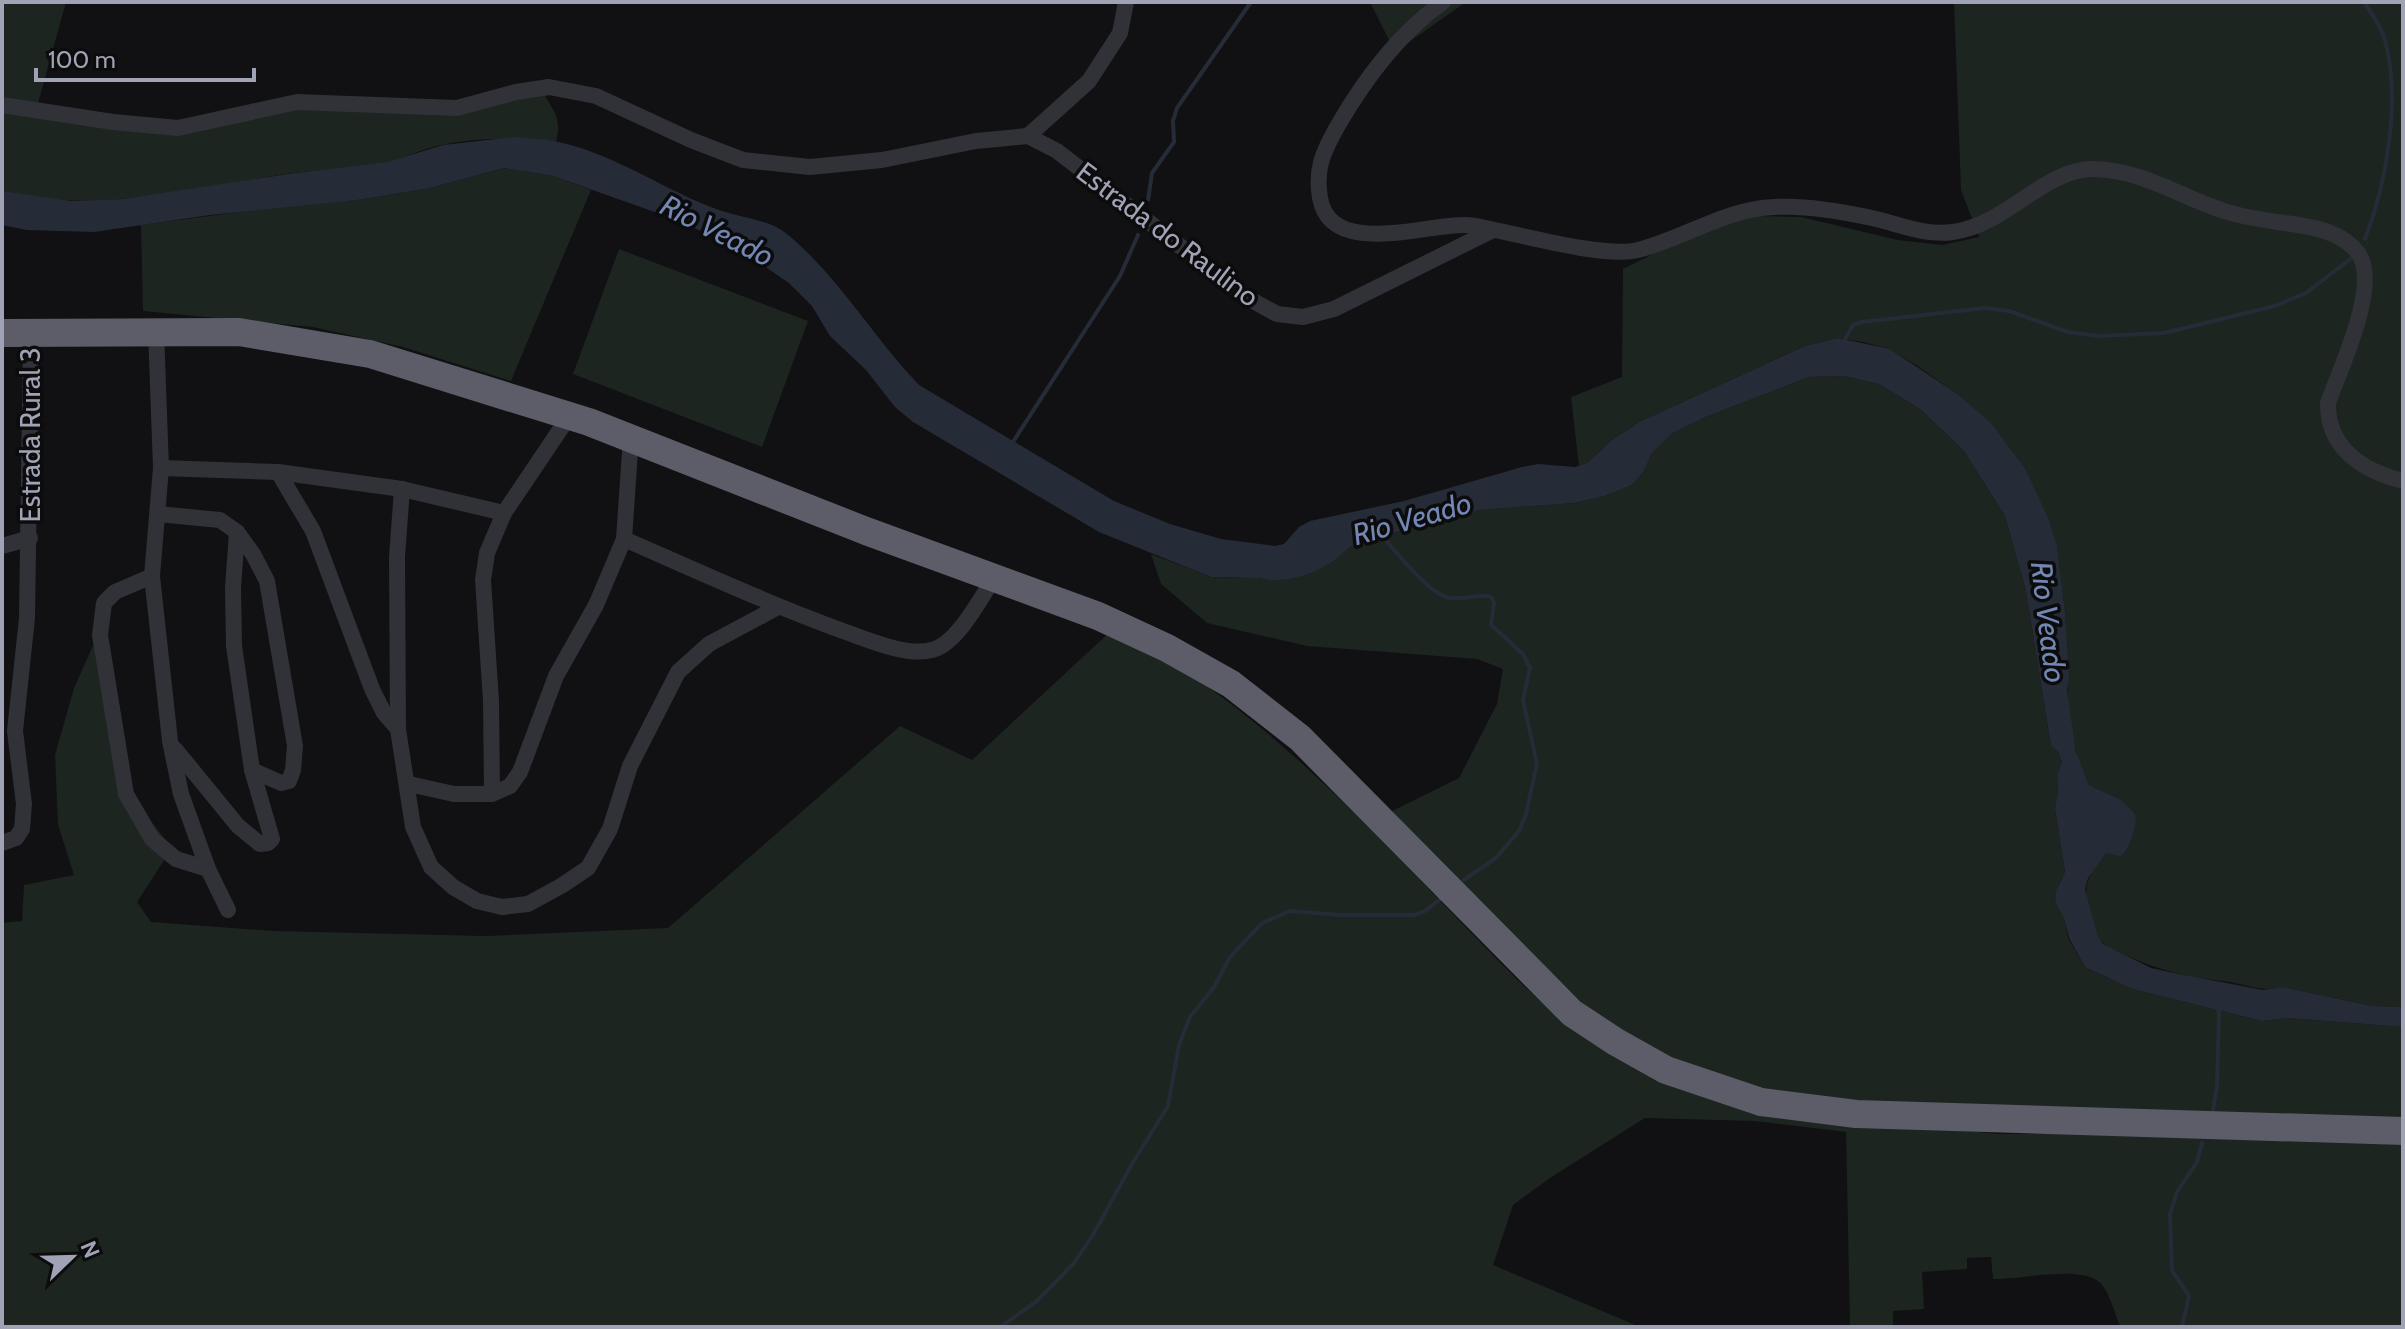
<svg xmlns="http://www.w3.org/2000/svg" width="2405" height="1329" font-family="Cabin,sans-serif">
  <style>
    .green { fill: #1c251f }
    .water { fill: #262c37 }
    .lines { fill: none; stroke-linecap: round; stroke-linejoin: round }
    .stream { stroke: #262c37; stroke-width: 4 }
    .river { stroke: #262c37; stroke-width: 26 }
    .street { stroke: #313138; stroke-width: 16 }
    .highway { stroke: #5d5d69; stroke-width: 28 }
    .labels { text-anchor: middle; stroke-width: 7; stroke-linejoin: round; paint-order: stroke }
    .street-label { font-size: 28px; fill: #a0a2b5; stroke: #0c0c0d }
    .water-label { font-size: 30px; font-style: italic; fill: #7387b4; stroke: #0c0c0d }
  </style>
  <rect width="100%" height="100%" fill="#111012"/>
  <g class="green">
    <path d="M2,2h64l-29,105 122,21 155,-22 93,1 136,-15c11,20 19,26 13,50 -42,-5 -87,-5 -127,6 -14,4 -27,11 -40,14 -34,8 -70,7 -103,12 -93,14 -191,41 -284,17z"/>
    <path d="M1370,2h96l-71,50z"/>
    <path d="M1954,2h449v1005l-31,-1 -89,-19c-25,6 -38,-4 -60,-6 -35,-3 -68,-12 -100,-27 -7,-4 -15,-5 -21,-12 -7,-8 -9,-18 -12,-28 -9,-28 -2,-39 16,-61h20c15,-46 -1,-50 -37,-68l-12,-29 -9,-52 -3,-92 -8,-67 -31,-75 -70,-77 -37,-26 -29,-18 -27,-7 -25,-4 -33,8 -166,76 -27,18 -25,23 -8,3 -8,-69 51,-20 1,-108 67,-34 61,-19 50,1 97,23 44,5 37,-8 -18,-47z"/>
    <path d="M504,168l49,8 38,14 -80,191 -108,-34 -90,-20 -170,-16 -2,-86 150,-20 66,-5 73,-12z"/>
    <path d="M619,249l189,72 -46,126 -189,-73z"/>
    <path d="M1844,376l35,8 41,25 44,42 41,65 21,75 25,155 7,6 4,10 -5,13 1,15 -3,19 10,63 -9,19 -1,11 8,13 6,25 16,27 47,22 130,32 27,-3 114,9v102l-595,-29 -96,-22 -100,-46 -226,-218 73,-36 38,-74 6,-35 -26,-10 -170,-13 -100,-23 -46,-39 -10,-30 60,23 27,1 44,-5 64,-32 24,-2 111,-29 93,-7 31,-7 27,-11 12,-14 8,-18 19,-19 37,-18 101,-39z"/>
    <path d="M1113,629c166,84 282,231 413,359l25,22 63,47 320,71 65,6 133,-1 271,12v182h-282c-7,-13 -11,-36 -22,-45 -20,-17 -79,-2 -106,-3l-2,-22 -24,1v11l-45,3 2,37 -31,2v16h-43l-4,-195 -92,-11 -109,-3 -95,60 -37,27 -20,60 147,62h-1638v-404l20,-2 2,-36 50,-10 -16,-50 -3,-70 19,-67 21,-47 25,129 23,41 29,37 -35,54 14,20 123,9 212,5 182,-8 232,-202 72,34z"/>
  </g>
  <path class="water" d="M515,137c16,2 33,2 48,6 55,13 103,48 156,67 22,8 50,9 68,24 52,43 86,103 132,151l195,116 56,23 51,15 54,7 9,-2 15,-17 11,-6 94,-20 118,-34 16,-3 37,3 12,-4 25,-23 27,-18 166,-76 33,-8 52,11 66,44 35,30 35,47 22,48 9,27 8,67 4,66 -2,12 9,62 13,33 32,15 14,14 1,9 -5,17 -5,12 -6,4 -14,-3 -18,25 -3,11 12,45 6,10 48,24 23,5 89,17 20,-3 89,19 31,1v20l-114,-9 -27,3 -130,-32 -47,-22 -15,-27 -7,-24 -8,-14 1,-11 9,-19 -10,-63 3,-19 -1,-15 5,-13 -4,-10 -7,-6 -25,-155 -21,-75 -41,-65 -44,-42 -41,-25 -35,-8 -35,1 -101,39 -37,18 -19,19 -8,18 -12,14 -27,11 -31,7 -93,7 -111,29 -24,2 -64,32 -24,5 -47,-1 -112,-45 -186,-110 -18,-15 -29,-37 -36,-34 -18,-30 -23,-23 -57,-39 -66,-28 -113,-40 -49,-8 -74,20 -73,12 -147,15 -116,17 -67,-2 -25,-5v-34l69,10 52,-2 165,-25 100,-12 55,-17z"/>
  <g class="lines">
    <g class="stream">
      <path d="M2364,2c8,12 17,24 21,38 16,60 2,142 -20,199"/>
      <path d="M1148,200l4,-27 22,-31 -1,-21 4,-13 74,-106"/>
      <path d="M1844,341l9,-16 9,-3 123,-14 24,3 59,21 31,4 65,-3 111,-27 31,-13 47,-36"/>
      <path d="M1011,445l109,-169 18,-41"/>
      <path d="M1380,533c13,16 47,58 66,64 14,5 30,-4 45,0l3,6 -3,22 32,29 7,14 -7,32 14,64 -11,50 -7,17 -23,27 -32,22"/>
      <path d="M2213,1110l4,-24 2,-74 -2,-6"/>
      <path d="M1000,1327l37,-26 37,-38 19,-28 39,-71 36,-58 11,-61 11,-28 24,-30 16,-30 32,-34 28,-12 50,4h74l11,-4 18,-14"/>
      <path d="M2182,1327l7,-31 -17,-26 -2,-56 7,-22 20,-30 5,-19"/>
    </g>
    <path class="river" d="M1269,567c22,1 42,-6 60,-19 9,-8 14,-14 26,-17"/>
    <g class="street">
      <path d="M1443,2c-45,32 -79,78 -106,125 -14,25 -22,42 -17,71 11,61 107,25 147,27 8,0 15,3 23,4 36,7 115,29 148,21 47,-12 87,-41 136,-43 32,-2 66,4 98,11 27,6 52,18 81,14 54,-7 91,-64 142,-63 46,1 86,28 129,42 24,8 49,10 74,14 21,3 46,9 60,28 23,31 -18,116 -30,150 -1,45 35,68 75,78"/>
      <path d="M2,105l111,17 65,6 119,-26 160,6 59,-16 33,-5 47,9 95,44 52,20 67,7 72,-7 94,-19 52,-5 29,15 189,146 31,17 26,3 31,-8 159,-79"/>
      <path d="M1028,136l61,-55 31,-48 6,-31"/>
      <path d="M156,331l5,137 -9,108 18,165 11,53 27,75 20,41"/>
      <path d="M161,468l117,4 124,17 102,24"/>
      <path d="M278,472l35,59 59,158 12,24 14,16"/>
      <path d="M402,489l-5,68 1,172 15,98 18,40 22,20 24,14 25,6 26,-3 33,-18 27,-18 22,-39 20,-63 48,-94 31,-28 69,-37"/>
      <path d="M158,514l62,6 17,12 16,22 14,27 28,165 -2,24 -4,11 -8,2 -29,-13"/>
      <path d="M624,539c73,32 145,65 219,92 24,8 63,26 89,19 25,-6 48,-51 62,-72"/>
      <path d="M2,546l28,-8"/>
      <path d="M152,576l-37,16 -11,11 -4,32 26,159 26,45 24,20 32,10"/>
      <path d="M175,749l63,77 22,18 8,-1 4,-4 -20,-69 -18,-124 -1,-58 4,-56"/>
      <path d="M409,784l45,10h38l18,-8 10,-14 36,-96 40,-71 28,-66 7,-102"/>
      <path d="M492,794l-1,-93 -8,-121 4,-27 17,-40 66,-98"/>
      <path d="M2,843l14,-5 6,-9 2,-25 -9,-73 12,-113 4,-286"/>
    </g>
    <path class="highway" d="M2,333l237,-1 131,22 219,68 277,109 232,85 69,32 64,36 69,54 272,275 44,29 50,28 95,32 95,12 547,17"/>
  </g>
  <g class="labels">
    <g class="street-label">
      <text transform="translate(1168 234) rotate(37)" y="10">Estrada do Raulino</text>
      <text transform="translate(30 435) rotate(-90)" y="10">Estrada Rural 3</text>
    </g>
    <g class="water-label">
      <text transform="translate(717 231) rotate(27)" y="10">Rio Veado</text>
      <text transform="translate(1412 519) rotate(-16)" y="10">Rio Veado</text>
      <text transform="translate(2048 622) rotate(83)" y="10">Rio Veado</text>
    </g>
  </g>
  <rect width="2405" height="1329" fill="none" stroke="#a0a2b5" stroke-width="8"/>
  <g transform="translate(72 1257) rotate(67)" stroke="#0c0c0d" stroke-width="6" paint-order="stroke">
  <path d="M0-6L14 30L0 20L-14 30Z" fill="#a0a2b5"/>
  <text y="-12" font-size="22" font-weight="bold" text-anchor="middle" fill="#a0a2b5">N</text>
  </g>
  <path d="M36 68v12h218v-12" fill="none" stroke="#a0a2b5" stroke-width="4"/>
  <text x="48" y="68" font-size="24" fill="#a0a2b5" stroke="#0c0c0d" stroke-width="6" paint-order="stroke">100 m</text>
</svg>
